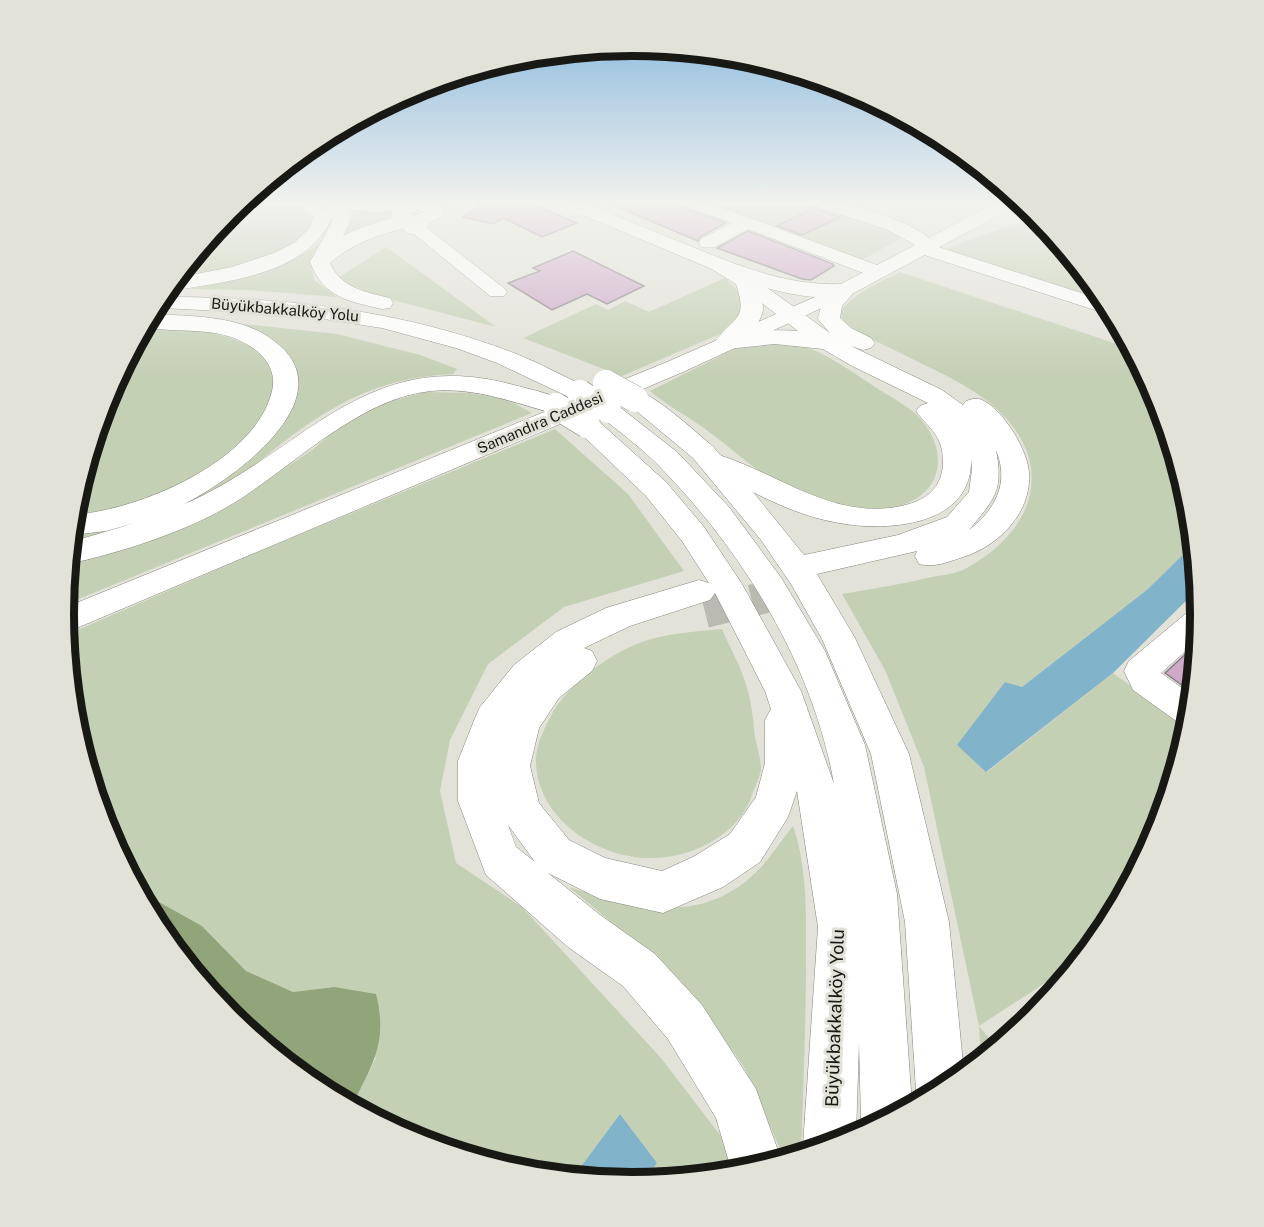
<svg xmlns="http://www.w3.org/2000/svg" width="1264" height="1227" font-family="'Public Sans',sans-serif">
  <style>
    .green { fill: #c4d0b4 }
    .forest { fill: #92a47a }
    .water { fill: #81b3ca }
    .building { fill: #cea9c9; stroke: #867f85; stroke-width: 1.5 }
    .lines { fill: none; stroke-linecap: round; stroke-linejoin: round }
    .highway-tunnel { stroke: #babab2; stroke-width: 32; stroke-dasharray: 32 16; stroke-linecap: butt }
    .minor-casing { stroke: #86857d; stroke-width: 1 }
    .major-casing { stroke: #86857d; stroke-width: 1 }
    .highway-casing { stroke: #86857d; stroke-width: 1 }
    .minor { fill: #fff; fill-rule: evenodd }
    .major { fill: #fff; fill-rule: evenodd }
    .highway { fill: #fff; fill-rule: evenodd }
    .highway-bridge-casing { stroke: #86857d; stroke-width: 27; stroke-linecap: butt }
    .highway-bridge { stroke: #fff; stroke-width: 26 }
    .labels { text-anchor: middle; stroke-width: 6; stroke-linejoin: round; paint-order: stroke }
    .far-street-label { font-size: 15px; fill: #181814; stroke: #e3e2d9 }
    .street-label { font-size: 18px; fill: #181814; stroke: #e3e2d9 }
    .rim { fill: none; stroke: #181814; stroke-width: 8 }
  </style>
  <rect width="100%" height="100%" fill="#e3e2d9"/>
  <g class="green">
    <path d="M240,204c25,0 55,-7 73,13 0,39 -108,59 -140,63l57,-69z"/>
    <path d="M705,204h107l93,32 -45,25z"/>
    <path d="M350,207l42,4 -1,6 5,6 -53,16 9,-22z"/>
    <path d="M1037,216l68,82 3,5 -165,-53z"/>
    <path d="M327,239l-15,23 2,18 23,17 -90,-7 -58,-1c55,-10 91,-18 138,-50z"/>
    <path d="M386,247l110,80 -115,-30 -45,-18z"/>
    <path d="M900,272l232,77 25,47 33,107 4,41 -5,6 -41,39 -126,98 -17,-5 -18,90 126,-99 75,55 -31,103 -53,99 -17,21 -42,32 -66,43 17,21 -15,12 -2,-33 -55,-259 -39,-97 -43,-76c30,-5 60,-10 90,-17 10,-2 22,-3 31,-7 83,-43 95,-123 13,-177 -27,-18 -59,-31 -88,-46 -17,-8 -33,-15 -46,-28l-1,-8c14,-19 38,-28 59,-39z"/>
    <path d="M725,278l11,11 8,15 -3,14 -14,13 -105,45 -99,-38 73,-34 12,6 17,-9 24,11z"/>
    <path d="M244,324l93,10 83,21 37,14 -4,5c-65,3 -111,24 -163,63 -20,14 -37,32 -58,45 -49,31 -106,46 -162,61l1,-10 167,-66 28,-23 23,-31 9,-26 -2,-21 -10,-14 -17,-14 -28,-12z"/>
    <path d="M144,327c39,-1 145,7 132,68 -1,5 -6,11 -9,16 -31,59 -129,102 -194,104l1,-13 33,-106z"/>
    <path d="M768,342c10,1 22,0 32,3 26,8 53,27 75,42 15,10 37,20 48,35 31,39 12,83 -39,86 -20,1 -43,-2 -63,-6 -46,-10 -85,-52 -123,-78 -16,-11 -33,-20 -48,-33l94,-47z"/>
    <path d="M424,392l45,1 37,6 26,14 -468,192 5,-43 186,-74 57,-38 31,-26 38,-20z"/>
    <path d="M555,429l73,65 56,77 -120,36 -76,57 -38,76 -10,51 16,72 66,44 139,151 63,82 8,32 -88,9 13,-18 -37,-49 -46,62 -53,-5 -107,-32 -62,-33 24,-48 -42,-71 -41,5 -47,-21 -44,-45 -59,-33 -7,-6 -29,-56 -33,-107 -8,-89 194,-84z"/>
    <path d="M722,629c8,19 20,39 25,59 5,15 6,33 8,49 2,10 6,22 6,32 -1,8 -6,18 -9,26 -12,38 -56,61 -96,63 -54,3 -118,-37 -120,-95 -1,-17 9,-36 17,-51 15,-27 55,-57 84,-68 26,-11 56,-12 85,-15z"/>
    <path d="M793,826c15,43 13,91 13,136 0,64 -3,128 -5,192l-17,4 -40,-91 -50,-69 -44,-43 -81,-68c68,21 136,41 193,-21 11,-12 20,-27 31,-40z"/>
  </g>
  <path class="forest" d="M136,887l7,6 59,33 44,45 47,21 41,-5 42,7c12,48 -3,69 -24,112l-36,-20 -86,-71 -71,-86z"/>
  <g class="water">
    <path d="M1194,544l4,45 -85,84 -127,99 -29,-27 48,-63 17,5 126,-98z"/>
    <path d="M620,1114l37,49 -13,18 -12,1 -58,-6z"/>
  </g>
  <g class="building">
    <path d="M474,204h59l44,19 -35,14 -39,-19 -10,6 -30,-7 16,-11z"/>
    <path d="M610,204h71l9,6 36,13 -26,14 -2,4z"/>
    <path d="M816,207l3,3 21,7 -38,18 -25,-9z"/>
    <path d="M748,231l85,33 1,2 -23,14 -9,-1 -85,-31z"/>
    <path d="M573,251l71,35 -37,18 -20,-10 -35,16 -44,-27 32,-12 -7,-3z"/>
    <path d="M1189,651l7,5 -3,37 -28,-20z"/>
  </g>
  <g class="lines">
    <path class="highway-tunnel" d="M705,612l115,-28"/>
    <defs>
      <g id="minor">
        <path d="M689,204h23l173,64 3,4 -3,4h-14l-123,-47 -33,18h-14l-2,-4 2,-4 31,-16 -41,-15z"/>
        <path d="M817,204c8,-1 17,-1 24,0 20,2 87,23 94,42l171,55 8,14 -10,-2 -189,-61 -2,-4 2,-3 -29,-16 -66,-21z"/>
        <path d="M423,214l6,1 3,4 -5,9 77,60 3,4 -3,4h-14l-76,-62 -8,-1 -3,-4c4,-6 10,-8 14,-14z"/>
        <path d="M845,284l7,2 3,4 -3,4 -169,78 -618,261 -1,-25 603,-246z"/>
        <path d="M1200,608l-2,32 -37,33 31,22 -3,32 -10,-4 -46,-33 -9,-19 5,-10 60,-50z"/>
      </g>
      <g id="major">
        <path d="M401,204h36l8,7c-11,16 -43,22 -55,4zM417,210l8,2 -7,3 -8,-1z"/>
        <path d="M563,204h24c34,14 68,28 103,42 49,20 97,40 151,38l152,-80h22l-3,4 -160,86c-31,8 -65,0 -95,-9 3,8 6,16 6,24 -1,13 -18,33 -30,38 -5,2 -9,1 -14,0l-4,-5c20,-28 34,-20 20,-61l1,-2 -170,-71z"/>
      </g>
      <g id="highway">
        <path d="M300,204h20l11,9 -8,-9h96l2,2 -3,4 -6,1 -44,1 -20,-3 3,11 -8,16c18,-9 60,-25 80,-20l2,4 -2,4c-35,8 -65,15 -93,39 11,25 35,29 60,35l3,5 -3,5 -8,1c-34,-8 -58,-11 -72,-47l23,-42 -1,-2c-26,58 -106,63 -162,73l-5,-1 11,-12 56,-11 42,-14 20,-10 14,-13 6,-13z"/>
        <path d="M717,258l7,2 34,21 72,52 -12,-14c3,-17 14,-39 34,-33l4,4 -14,16 -2,12 11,10 20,10 4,5 -4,5 -8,2 -12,-4 91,44 21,15 3,-4c6,-2 12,-4 18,0 20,10 44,50 45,72 3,39 -30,73 -66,84 -15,5 -29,11 -44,7l-4,-8 2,-5 -100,23 38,64 54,116 40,168 15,151 -16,13 -28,15 -4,-11 -11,-168 -34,-168 -49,-115 -31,-55 -30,-44 -68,-82 -71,-59 4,-5c3,-1 6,-3 9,-3 16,0 61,41 75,53 4,3 8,10 12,12 61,20 117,68 187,48 21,-6 34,-20 34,-42 0,-27 -13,-32 -27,-51l4,-5 8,-3 -76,-37 -29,-17 -48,-5 -48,5 -8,-2 -4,-5 4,-5c26,-6 52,-8 79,-6l-54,-42 -34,-21 -3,-4 3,-4zM996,450c14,33 -1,60 -27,80 25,-31 35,-38 27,-80zM971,459l1,10 -3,23 -22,25 -49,18 -94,20 -51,-63c27,14 56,26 86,31 49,9 134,3 132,-64z"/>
        <path d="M170,297c118,0 234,14 344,56 26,10 50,24 75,35l3,5 -3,5 -9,2 -9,-2 -74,-35 -41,-15 -74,-20 -84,-13 -136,-7 -3,-5 3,-5z"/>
        <path d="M150,314c38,2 84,1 117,22 89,56 -34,144 -85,169 121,-51 182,-161 332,-120 14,4 47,10 55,21l-4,5 -9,3c-42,-11 -80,-27 -125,-23 -74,7 -142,80 -204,116 -45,26 -108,46 -159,57l3,-22 64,-19 -29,8 -34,4 1,-20c66,-5 182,-53 199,-124 5,-19 -6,-35 -22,-45 -32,-21 -71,-12 -106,-19z"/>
        <path d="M608,402l9,3 60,47 52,55 53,72 43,72 40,94 32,149 15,211 -46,25 -5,-11 -2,-76 -3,92 -50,17 -3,-7 15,-218 -21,-136 -9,26 -28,45 -37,25 -60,26 -63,-14 -52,-26 52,42 55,39 47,51 54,84 25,70 -49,13 -16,-54 -48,-79 -45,-53 -55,-39 -82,-72 -28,-74v-40l17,-43 5,-11 34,-42 42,-33 50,-24 93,-28 10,3 -27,-42 -36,-45 -68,-65 -4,-6 4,-6 9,-2 9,2 70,63 38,45 38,57 59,107 33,93c-21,-119 -91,-233 -176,-319 -17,-18 -39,-33 -59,-50l-4,-5 4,-5zM715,593l50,98 6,18 -6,11v43l-9,34 -26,37 -37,23 -31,14 -57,-13 -36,-18 -30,-37 -9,-37 9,-38 20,-30 33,-27 5,-10 -5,-10 -8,-3 46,-22 80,-26zM508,825l27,37 -19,-15z"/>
      </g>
    </defs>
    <use href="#minor" class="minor-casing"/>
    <use href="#major" class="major-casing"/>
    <use href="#highway" class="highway-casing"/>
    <use href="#minor" class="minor"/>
    <use href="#major" class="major"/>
    <use href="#highway" class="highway"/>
    <defs>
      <g id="highway-bridge">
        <path d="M606,383l29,16"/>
        <path d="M580,393l28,17"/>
        <path d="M556,406l31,19"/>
      </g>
    </defs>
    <use href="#highway-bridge" class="highway-bridge-casing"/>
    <use href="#highway-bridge" class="highway-bridge"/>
  </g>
  <linearGradient id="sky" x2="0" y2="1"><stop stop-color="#7fb4dc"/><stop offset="0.54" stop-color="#f2f2ee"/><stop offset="1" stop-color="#f2f2ee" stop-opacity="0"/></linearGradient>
  <rect width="1264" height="375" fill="url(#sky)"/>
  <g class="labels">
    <g class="far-street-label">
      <text transform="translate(285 310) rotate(5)" y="5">Büyükbakkalköy Yolu</text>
      <text transform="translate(540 423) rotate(-23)" y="5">Samandıra Caddesi</text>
    </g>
    <g class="street-label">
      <text transform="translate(835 1018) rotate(-88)" y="6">Büyükbakkalköy Yolu</text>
    </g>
  </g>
  <path d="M0 0H1264V1227H0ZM74 614a558 558 0 1 1 1116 0a558 558 0 1 1-1116 0Z" fill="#e3e2d9" fill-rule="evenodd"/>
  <path class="rim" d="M74 614a558 558 0 1 1 1116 0a558 558 0 1 1-1116 0Z"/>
</svg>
